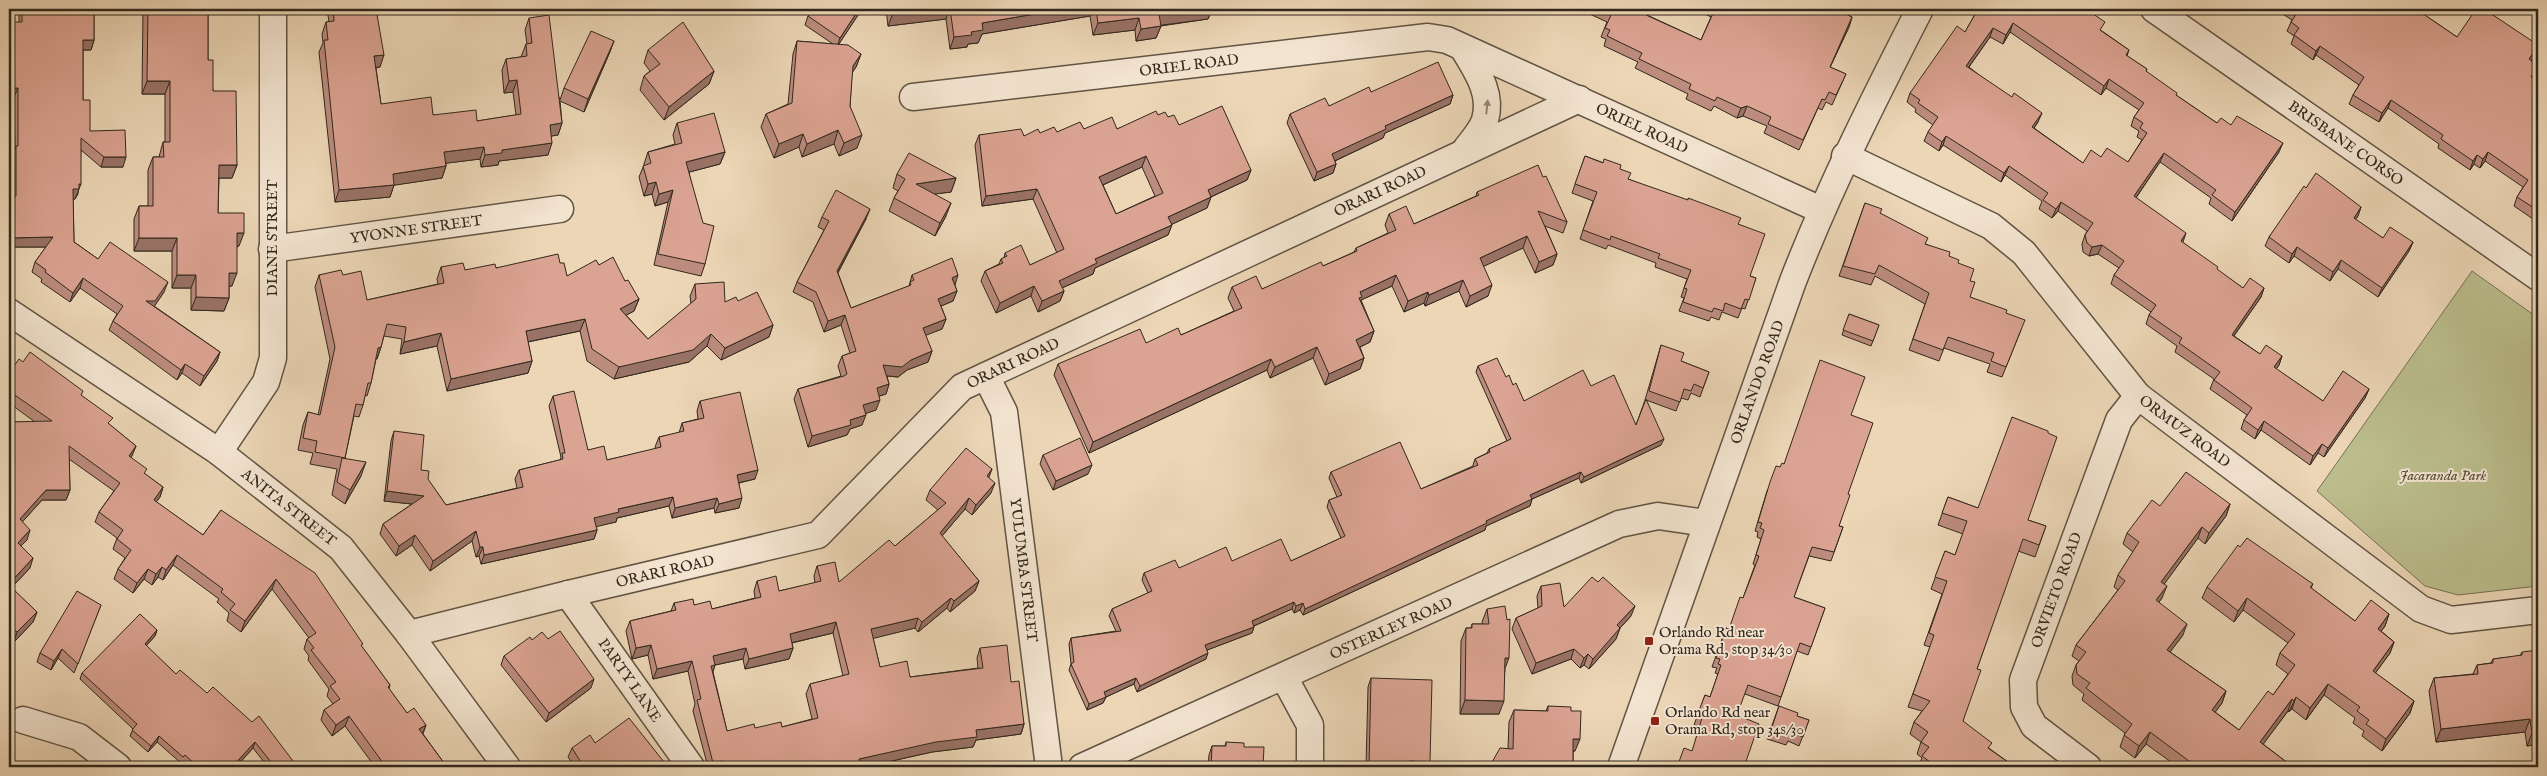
<svg xmlns="http://www.w3.org/2000/svg" width="2547" height="776" font-family="'IM FELL English',serif">
  <style>
    .green { fill: #bbbd8c; stroke: #767254 }
    .lines { fill: none; stroke-linecap: round; stroke-linejoin: round }
    .minor-casing { stroke: #605443; stroke-width: 29 }
    .minor { stroke: #f3e4d0; stroke-width: 26 }
    .wall { fill: #bc8c7e; stroke: #31281d; fill-rule: evenodd }
    .shaded-wall { fill: #997266; stroke: #31281d }
    .building { fill: #dba392; stroke: #31281d; fill-rule: evenodd }
    .oneway { fill: #928676 }
    .poi-dot { fill: #8f2418; stroke: #f3e4d0; stroke-width: 2 }
    .labels { text-anchor: middle; stroke-width: 4; stroke-linejoin: round; paint-order: stroke }
    .street-label { font-size: 15px; fill: #31281d; stroke: #f3e4d0 }
    .park-label { font-size: 15px; font-style: italic; fill: #544d39; stroke: #f3e4d0 }
    .poi-label { font-size: 15px; fill: #31281d; stroke: #f3e4d0; text-anchor: start }
  </style>
  <rect width="100%" height="100%" fill="#ecd6b6"/>
  <filter id="stains"><feTurbulence type="fractalNoise" baseFrequency=".004" numOctaves="4"/><feColorMatrix values="0 0 0 0 .2 0 0 0 0 .09 0 0 0 0 .02 0 0 0 .5 -.17"/></filter>
  <radialGradient id="worn" r=".72"><stop offset=".6" stop-color="#630" stop-opacity="0"/><stop offset="1" stop-color="#630" stop-opacity=".3"/></radialGradient>
  <path class="green" d="M2472,271l66,47v268l-80,9 -33,-9 -108,-95z"/>
  <g class="lines">
    <defs>
      <g id="minor">
        <path d="M2154,9l384,268"/>
        <path d="M1463,48c13,22 30,45 22,72 -3,10 -13,21 -19,29"/>
        <path d="M913,97l515,-60 19,3 374,170"/>
        <path d="M1845,156l146,70 33,27 114,143 283,213 30,11 87,-10"/>
        <path d="M272,249l288,-40"/>
        <path d="M9,312l210,140 122,96 68,86 98,133"/>
        <path d="M986,376l18,36 45,355"/>
        <path d="M219,452l47,-70 7,-24v-349"/>
        <path d="M568,594l123,173"/>
        <path d="M409,634l159,-40 250,-59 144,-148 617,-288"/>
        <path d="M1284,677l26,48v42"/>
        <path d="M23,720l56,17 39,30"/>
        <path d="M1082,767l537,-243 39,-8 48,7"/>
        <path d="M1621,767l172,-486c37,-95 81,-182 127,-272"/>
        <path d="M2088,767l-54,-41 -10,-19 -1,-27 96,-260 19,-24"/>
      </g>
    </defs>
    <use href="#minor" class="minor-casing"/>
    <use href="#minor" class="minor"/>
  </g>
  <g class="wall">
    <path d="M19,9h75v31l-3,10h-8v50l7,31 33,36h-22l-20,-17 -3,44 -3,5h-2l1,43 24,17 66,33 -10,14 66,46 -3,9 -17,25 -18,-13 -5,7 -68,-50 4,-9 4,-7 -37,-26 -10,14 -29,-20 1,-3 -10,-7 3,-10 11,-15h-37v-51h3v-40l3,-6 -1,-53h-5l10,-75z"/>
    <path d="M143,9h65v51l5,31 24,74 -5,13h-13l-1,35 21,33h-2l-5,40h-3v12l-5,13 -33,-1v-22h-19v-37h-38v-32l5,-13h9v-36l5,-13h6l4,-15h2v-48h-23z"/>
    <path d="M327,9h49l4,58 -4,1 5,36 52,11 44,6 39,-6 -3,-23 -9,1 -2,-23 4,-11 15,-2 5,-13h1l-2,-14 4,-12 31,82 4,-12 50,-47 -5,13 -25,58 -24,-11 2,22 -4,12 -7,1 -3,19 -49,6 -1,4 -17,2 -1,-8 -34,4v3l-4,12 -48,7 -4,12 -55,5 -16,-150 4,-9 -1,-9 4,-12h3z"/>
    <path d="M813,9h49l-24,36 23,9 -5,13 -4,5 -2,34 7,42 -18,8 -5,-12 -32,13 -3,-10 -25,11 -13,-31 5,-13 22,-10 5,-50 4,-13 36,3 -28,-19 3,-9z"/>
    <path d="M886,9h349l-24,3 -3,7 -47,7 -5,12 -20,3 -1,-11 -42,5 -3,-19 -108,18 -4,9 -10,1 -1,3 -17,2 -4,-30 -58,7z"/>
    <path d="M1527,9h9l-2,3z"/>
    <path d="M1546,9h11l-2,4z"/>
    <path d="M1579,9h70l-2,6 54,25 10,-23 -16,-8h144l-1,2 14,6 -3,10 -19,40 16,7 -14,31 -6,-3 -4,8 -4,-2 -19,42 -35,-17 3,-7 -24,-10 -6,2 -23,-12 -3,5 -25,-12 2,-5 -53,-26 3,-6 -34,-16 2,-7 -5,-2 6,-15z"/>
    <path d="M1978,9l124,22 27,19 -2,6 20,13 -1,3 30,23 41,28 14,2 48,27 -47,69 -23,-17 2,-6 -51,-36 -24,36 47,45 34,27 26,18h21l-3,9 -27,39 26,18 22,2 -3,9 -3,4 47,32 46,-12 -4,9 -41,59 -6,-4 -8,12 -49,-35 -6,9 -14,-10 3,-9 3,-5 -37,-26 4,-10 -39,-27 2,-6 -31,-22 3,-9 2,-3 -40,-28 3,-9 5,-7 -21,-14 -9,2 -6,-4 -1,-8 3,-9 2,-4 -29,-20 -6,7 -13,-9 3,-8 -37,-26 -4,7 -58,-37 -4,6 -15,-10 4,-9 5,-7 -18,-13 1,-3 -9,-7 3,-9 55,-61zM2010,32l91,63 5,-7 33,22 -5,7 -3,9 8,5 -2,6 5,3 -14,22 -27,-5 -18,6 -49,-35 4,-6 -69,-55 21,-30 13,7z"/>
    <path d="M2275,9h141l41,28 81,8v2l-2,7 -5,7 4,14 -2,3 5,4v145l-6,-5 1,-3 -19,-13 3,-9 6,-10 -38,-26 -5,7 -6,-4 -4,6 -32,-22 1,-4 -51,-36 -9,14 -30,-18 4,-9 6,-10 -43,-30 -3,5 -22,-16 3,-8 -7,-5 5,-11z"/>
    <path d="M648,50l66,21 -5,13 -45,36 -24,-30 4,-14 6,-5 -6,-8z"/>
    <path d="M1371,92l82,3 -3,9 -65,29 -2,5 -48,23 1,3 -3,9 -19,8 -27,-58 3,-9 39,-8z"/>
    <path d="M1158,115l10,2 11,8 72,45 -4,10 -36,17 -4,11 -35,16 -4,11 -73,33 -2,6 -31,14 2,3 -4,10 -22,11 -7,-16 -35,17 -15,-32 4,-10 14,-7 2,-5 3,-1 1,-5 25,12 27,-12 -24,-54 -51,7 -7,-61 4,-10 45,1 60,-7h33zM1142,167l13,29 -39,18 -13,-29z"/>
    <path d="M677,123l48,29 -5,12 -31,8 16,92 -4,12 -47,-11 14,-63 -13,4 -3,-12 -8,2 -5,-19 5,-12v-1l4,-12 27,-8 -2,-9z"/>
    <path d="M1585,156l35,13 8,10 110,45 12,52 6,2 -11,31 -3,-1 -4,10 -16,-6 -3,8 -8,-3 -2,4 -30,-10 5,-13 -3,-1 6,-18 -32,-12 1,-4 -48,-18 -2,4 -26,-10 13,-38 -21,-8z"/>
    <path d="M897,174l59,4 -5,14 -17,2 12,22 -11,20 -46,-25 5,-13 4,-7 -5,-3z"/>
    <path d="M1543,177l24,45 -4,11 -18,-7 12,28 -4,11 -18,8 -12,-25 -40,18 5,30 -22,11 -7,-16 -34,15 -1,-3 -20,9 -12,-26 -31,14 13,31 -4,11 -10,5 4,11 -4,11 -35,16 -12,-27 -43,20 -3,-8 -178,83 -35,-78 4,-11 123,-29 53,-24 -6,-13 4,-11 30,2 61,-23 31,-14 2,-4 32,-15 -3,-8 4,-11 25,10 62,-28 1,-4z"/>
    <path d="M2306,188l55,19 -3,9 -3,4 28,18 30,4 -4,9 -31,46 -40,-28 -8,12 -36,-25 -5,7 -24,-17 4,-9z"/>
    <path d="M1865,203l61,41 23,12 9,7 12,18v16l36,16 15,17 -19,47 -15,-5 3,-8 -46,-16 -5,13 -30,-11 16,-46 -50,-28 -4,9 -32,-9z"/>
    <path d="M822,217l44,2 -28,54 13,35 58,-22 3,-11 43,10 2,6 -4,10 -12,5 5,13 -4,10 -17,6 7,16 -4,11 -21,8 -9,7 -11,-1 2,8 -3,10 -7,2 -3,14 -11,3 -3,12 -12,4 -3,6 -39,12 -14,-48 4,-10 43,-13 -3,-10 4,-10 8,-3 -9,-28 -17,7 -11,-30 -20,-10 4,-10 27,-52 -6,-3z"/>
    <path d="M560,263l7,13 32,-11 26,16 14,18 -5,12 -8,4 22,24 43,-35 -1,-8 5,-12 30,18 13,-1 35,24 -4,12 -48,23 -14,-14 -18,16 -75,17 -27,-18 -7,-30 -52,11 4,19 -4,12 -81,18 -10,-45 -37,8 2,-15 -18,-3 -3,11 -4,12h-1l-5,24 -4,13 -2,-1 -2,10 -4,12 -5,-1 -9,42 16,18 -16,28 -13,-9 5,-26 -27,-5 3,-11 -15,-3 5,-25 5,-13 10,3 12,-56 -15,-72 4,-12h24l24,25 71,-16 -1,-5 4,-12 24,3z"/>
    <path d="M1849,314l30,11 -8,21 -29,-11z"/>
    <path d="M1661,345l20,16 28,11 -9,25 -9,-4 -3,7 -7,-2 -5,13 -30,-11 15,45 -80,38 -2,-5 -47,21 -2,7 -44,20 -1,4 -182,85 -3,-5 -6,3 -2,-4 -38,17 -2,7 -45,17 -1,9 -69,33 -3,-8 -28,13 -3,6 -16,7 -18,-40 2,-6 -2,-20 2,-6 45,-7 -7,-15 3,-7 36,-16 -6,-13 2,-7 88,-12h59l50,-23 -14,-31 2,-7 8,-3 -8,-19 2,-6 90,17 52,-23v-1l2,-6 12,-6 2,-4 18,-8 -31,-69 2,-6 28,11 7,8 11,16 67,-15 45,39 9,-25z"/>
    <path d="M23,362l59,34 28,29 26,21 -5,11 14,17 18,13 -3,10 -4,5 47,33 18,-25 141,137 28,38 -1,4 18,24 19,12 -3,9 24,33h-72l-30,-41 -13,10 -11,-16 3,-10 9,-6 -6,-8 2,-7 -21,-29 1,-4 -5,-7 3,-10 2,-1 -37,-49 -31,43 -14,-11 2,-8 -12,-11 2,-3 -46,-34 -10,15 -5,-3 -6,8 -8,-6 -11,14 -19,-14 4,-10 7,-11 -12,-9 4,-11 -22,-16 4,-10 15,-21 -45,-32 1,31 -4,10h-24l-20,22 5,18 -6,6 9,22 -19,20 26,24 -4,10 -19,20 -5,-4v-216h26l-26,-19v-30z"/>
    <path d="M553,396l35,54 19,10 49,-11 -1,-2 4,-10 20,-4 3,-10 16,-4 -1,-8 3,-10 55,78 -16,4v25l-24,5 -1,-5 -42,10 -3,-12 -52,12 -1,4 -20,4 1,4 -3,9 -113,25 -2,-8 -3,1 -4,-16 -42,30 -18,-26 -16,11 -16,-22 3,-10 29,-20 -28,-3 7,-60 3,-10 27,39 25,35 71,-17 -2,-9 4,-9 41,-10 1,-3 -12,-51z"/>
    <path d="M1851,415l-3,79 -9,32 4,1 -12,34 -22,-5 -15,41 31,11 -17,47 -11,-4 -19,55 -33,-12 -46,32 -5,-1 11,-30 5,2 8,-23 -3,-1 2,-5 -5,-1 14,-39 3,1 14,-31 12,-33 -2,-1 8,-25 -4,-2 1,-5 -3,-1 12,-40 13,-24 4,-3z"/>
    <path d="M1043,455l45,19 -35,16 -13,-26z"/>
    <path d="M989,478l2,15 -19,22 -7,-6 -23,27 37,45 -4,10 -25,21 -3,-4 -29,24 -3,-4 -42,10 7,29 30,10 68,-9 -1,-10 3,-10 31,34 13,42 -3,10 -45,6 -3,7 -41,5 -67,15h-157l-15,-56 2,-7 -7,-33 -35,8 -5,-24 -16,4 -6,-28 4,-10 41,-10 3,-8 20,2 18,4 43,-11 -1,-7 3,-10 22,10 36,-8 -1,-7 3,-10 22,16 56,-36 43,-36 -12,-10 4,-10zM833,633l10,43 -33,8 -4,10 6,25 -30,8 -55,4 -14,-59 2,-7 28,-6 2,10 44,-10 4,-11 -1,-5z"/>
    <path d="M1948,497l30,11 50,12 18,6 -11,31 -17,-6 -41,118 -14,52 27,28 25,18h-97l4,-9 -5,-4 4,-12 -11,-8 4,-12 8,-11 -14,-4 22,-60 -6,-2 18,-51 -11,-5 14,-38 10,4 8,-21 -25,-9z"/>
    <path d="M2230,504l-4,12 -21,28 -7,-6 -34,46 -2,14 -3,4 24,33 -13,17 56,39 -4,12 -7,9 24,18 34,-35 15,-21 -12,-9 4,-12 8,-10 -45,-33 -9,12 -32,-24 5,-11 33,-40 73,37 -2,4 44,33 34,-7 -4,12 -4,5 13,11 -4,11 -15,20 39,28 -4,12 -28,38 -20,-15 2,-5 -11,-8 2,-5 -31,-23 -18,25 -14,-11 -3,3 -1,-1 -25,33 30,23h-115l-32,-23 -11,14 -15,-11 5,-14 -43,-33 2,-6 -11,-9 -1,-9 4,-11 3,-4 -7,-5 4,-11 42,-55 -4,-3 4,-12 15,-23 -10,-8 4,-11 33,-27z"/>
    <path d="M1541,586l23,21 67,9 -11,12 -4,11 -27,30 -5,-4 -4,3 -9,-9 -39,15 -20,-45 4,-11 22,-10 -1,-12z"/>
    <path d="M101,605l-27,68 -16,-15 -7,12 -14,-8 3,-9z"/>
    <path d="M1487,609l18,61 -6,44h-39l1,-73 5,-13h5l1,-4h11l-1,-2z"/>
    <path d="M157,630l-2,6 -9,10 30,28 115,93h-23l-15,-19 -17,19h-46l-7,-6 -2,2 -24,-21 -9,10 -18,-16 3,-7 -53,-50 2,-6z"/>
    <path d="M548,639l43,49 -45,34 -45,-57 3,-9 28,-16z"/>
    <path d="M2522,652l16,92 -11,2 -2,-14 -89,10 -7,-51 5,-13 39,-4 4,-9 14,-2 2,-4 27,-3z"/>
    <path d="M1371,678l57,89h-62l2,-80z"/>
    <path d="M1548,706l23,5 4,40h-2v16h-83l1,-3 17,-15 1,-27 5,-12 32,1z"/>
    <path d="M1779,706l18,10 12,4 -10,26 -11,-5 -2,4 -19,-6z"/>
    <path d="M1226,742l18,5 19,20h-55l1,-12 3,-9h13z"/>
    <path d="M595,743l73,24h-93l-7,-10 4,-9z"/>
  </g>
  <g class="shaded-wall">
    <path d="M585,9h18l-19,2z"/>
    <path d="M859,9h3l-25,38 3,-9z"/>
    <path d="M931,9h18l-3,10 -58,7 5,-13z"/>
    <path d="M1064,9h29l-3,7 -108,18 -4,9 -10,1 -1,3 -17,2 4,-12 17,-5 11,-9z"/>
    <path d="M1201,9h34l-24,3 -3,7 -53,7 4,-12z"/>
    <path d="M1852,17l-3,10 -23,49 4,-9z"/>
    <path d="M1139,18l-4,12 -42,5 5,-12z"/>
    <path d="M2013,23l-3,9 -7,12 3,-9z"/>
    <path d="M1161,26l-5,12 -20,3 5,-12z"/>
    <path d="M1993,28l-3,9 -27,38 3,-9z"/>
    <path d="M83,40h11l-3,10h-12z"/>
    <path d="M614,41l-5,13 -25,58 4,-13z"/>
    <path d="M2320,46l-4,9 -3,5 3,-9z"/>
    <path d="M2538,46l-2,8 -10,14 3,-9z"/>
    <path d="M861,54l-5,13 -8,12 5,-13z"/>
    <path d="M384,55l-4,12 -10,1 4,-12z"/>
    <path d="M2538,66l-3,9 -8,11 4,-9z"/>
    <path d="M714,71l-5,13 -45,36 5,-13z"/>
    <path d="M2109,79l-3,9 -5,7 3,-9z"/>
    <path d="M517,80l-4,12 -9,1 5,-12z"/>
    <path d="M147,81h23l-5,13h-23z"/>
    <path d="M9,88h9l-4,9h-5z"/>
    <path d="M1453,95l-3,9 -65,29 -2,5 -55,26 4,-10 53,-28z"/>
    <path d="M2391,100l-3,8 -9,14 3,-9z"/>
    <path d="M1747,106l-4,10 -6,2 4,-10z"/>
    <path d="M2042,113l-4,9 -9,14 3,-9z"/>
    <path d="M562,123l-4,12 -12,2 4,-12z"/>
    <path d="M838,130l-4,14 -32,13 5,-13z"/>
    <path d="M803,134l-4,13 -25,11 5,-14z"/>
    <path d="M862,135l-5,13 -18,8 5,-13z"/>
    <path d="M1946,136l-3,9 -4,6 3,-9z"/>
    <path d="M552,143l-4,12 -49,6 -1,4 -17,2 4,-12 17,-5z"/>
    <path d="M2283,143l-4,9 -47,69 3,-9z"/>
    <path d="M484,147l-4,12 -40,5 4,-12z"/>
    <path d="M725,152l-5,12 -38,10 4,-12z"/>
    <path d="M2488,152l-3,9 -5,7 3,-9z"/>
    <path d="M2164,153l-4,9 -29,43 3,-9z"/>
    <path d="M2477,155l-3,9 -4,6 3,-9z"/>
    <path d="M1146,156l-4,11 -46,21 3,-11z"/>
    <path d="M104,157h22l-3,10h-22z"/>
    <path d="M1336,164l-3,9 -19,8 3,-9z"/>
    <path d="M219,165h18l-5,13h-18z"/>
    <path d="M446,166l-4,12 -53,8 4,-12z"/>
    <path d="M2009,166l-4,9 -4,7 3,-9z"/>
    <path d="M1251,170l-4,10 -43,20 4,-10z"/>
    <path d="M956,178l-5,14 -40,5 5,-13z"/>
    <path d="M656,182l-4,12 -8,2 4,-12z"/>
    <path d="M79,184h2l-6,15h-5l3,-10z"/>
    <path d="M394,185l-4,12 -55,5 4,-12z"/>
    <path d="M1037,189l-4,10 -51,7 4,-10z"/>
    <path d="M673,190l-5,12 -13,4 4,-12z"/>
    <path d="M1211,197l-4,11 -43,20 4,-11z"/>
    <path d="M2061,202l-3,9 -6,7 4,-9z"/>
    <path d="M951,203l-5,13 -11,20 5,-13z"/>
    <path d="M2361,207l-3,9 -8,11 4,-9z"/>
    <path d="M870,209l-4,10 -33,62 4,-10z"/>
    <path d="M1172,225l-4,10 -73,33 -2,6 -38,17 4,-10 36,-22z"/>
    <path d="M237,233h7l-5,13h-7z"/>
    <path d="M2186,233l-3,9 -5,8 3,-9z"/>
    <path d="M1527,236l-4,12 -47,22 4,-12z"/>
    <path d="M53,237l-4,10h-40v-9z"/>
    <path d="M139,238h38l-5,13h-38z"/>
    <path d="M2413,242l-4,9 -31,46 4,-9z"/>
    <path d="M2102,245l-4,9 -9,2 3,-9z"/>
    <path d="M2297,247l-3,9 -5,7 3,-9z"/>
    <path d="M1557,254l-4,11 -18,8 4,-11z"/>
    <path d="M2341,260l-3,9 -8,12 3,-9z"/>
    <path d="M229,273h8l-5,13h-8z"/>
    <path d="M177,275h19l-5,13h-19z"/>
    <path d="M958,275l-3,10 -3,-7z"/>
    <path d="M1396,275l-4,11 -31,14 -3,8 2,-16z"/>
    <path d="M83,278l-3,10 -10,14 3,-9z"/>
    <path d="M1463,280l-4,11 -34,15 4,-11z"/>
    <path d="M168,282l-4,10 -12,18 -6,-9z"/>
    <path d="M1492,285l-4,11 -22,11 4,-11z"/>
    <path d="M1034,286l-3,10 -35,17 4,-10z"/>
    <path d="M2264,288l-3,9 -33,47 4,-9z"/>
    <path d="M957,291l-4,10 -19,8 4,-10z"/>
    <path d="M1064,291l-4,10 -22,11 4,-11z"/>
    <path d="M1428,292l-4,11 -20,9 4,-11z"/>
    <path d="M196,297l33,1 -5,13 -33,-1z"/>
    <path d="M639,299l-5,12 -18,10 4,-12z"/>
    <path d="M845,315l-4,10 -17,7 4,-11z"/>
    <path d="M585,319l-5,12 -58,12 4,-12z"/>
    <path d="M946,319l-4,10 -23,9 4,-10z"/>
    <path d="M773,325l-4,12 -48,23 4,-12z"/>
    <path d="M1374,331l-4,11 -18,9 4,-11z"/>
    <path d="M441,333l-4,13 -37,8 4,-12z"/>
    <path d="M711,334l-4,12 -18,16 -75,17 5,-12z"/>
    <path d="M381,347l-4,12 -3,1 4,-12z"/>
    <path d="M1317,347l-4,11 -43,20 5,-11z"/>
    <path d="M932,351l-4,11 -21,8 -9,7 -19,-2 4,-10 28,-5z"/>
    <path d="M220,352l-3,9 -17,25 4,-10z"/>
    <path d="M2282,356l-3,9 -8,11 3,-9z"/>
    <path d="M1364,358l-4,11 -35,16 4,-11z"/>
    <path d="M1271,359l-4,11 -178,83 4,-11z"/>
    <path d="M532,361l-4,12 -81,18 4,-12z"/>
    <path d="M185,364l-3,9 -5,7 4,-10z"/>
    <path d="M889,384l-3,10 -13,4 4,-10z"/>
    <path d="M2369,389l-4,9 -41,59 4,-9z"/>
    <path d="M880,400l-4,10 -17,6 4,-11z"/>
    <path d="M866,415l-4,10 -12,4 -3,6 -39,12 4,-11 38,-16z"/>
    <path d="M2264,421l-3,9 -6,9 3,-9z"/>
    <path d="M1664,439l-3,6 -80,38 3,-6z"/>
    <path d="M2322,444l-4,9 -8,12 3,-9z"/>
    <path d="M136,446l-4,10 -7,10 4,-10z"/>
    <path d="M366,462l-5,14 -16,28 5,-14z"/>
    <path d="M1092,465l-4,9 -35,16 3,-9z"/>
    <path d="M992,469l-4,11 -1,-4z"/>
    <path d="M758,470l-3,9 -22,5 4,-9z"/>
    <path d="M1581,472l-2,6 -47,21 -2,7 -44,20 -1,4 -182,85 2,-6 181,-88 44,-26z"/>
    <path d="M995,483l-4,10 -19,22 4,-10z"/>
    <path d="M163,487l-3,10 -10,13 4,-10z"/>
    <path d="M46,490h24l-4,10h-24l-26,29 4,-10z"/>
    <path d="M387,491l37,5 -3,9 -37,-4z"/>
    <path d="M673,497l-4,9 -52,12 -1,4 -25,6 3,-10 24,-9z"/>
    <path d="M717,498l-3,10 -42,10 3,-10z"/>
    <path d="M742,498l-3,10 -24,5 4,-9z"/>
    <path d="M969,498l-4,11 -29,34 4,-10z"/>
    <path d="M2230,504l-4,12 -21,28 4,-11z"/>
    <path d="M2202,527l-4,11 -41,56 4,-12z"/>
    <path d="M30,530l-3,10 -13,13 4,-10z"/>
    <path d="M597,530l-3,9 -113,25 3,-9z"/>
    <path d="M476,531l-4,10 -42,30 3,-10z"/>
    <path d="M415,535l-3,10 -16,11 3,-10z"/>
    <path d="M480,547h3l-4,9 -3,1z"/>
    <path d="M177,555l-4,10 -10,15 3,-10z"/>
    <path d="M33,558l-3,10 -21,22v-6z"/>
    <path d="M162,567l-4,10 -6,8 4,-11z"/>
    <path d="M148,569l-4,10 -11,14 4,-10z"/>
    <path d="M276,579l-4,10 -31,43 4,-11z"/>
    <path d="M979,581l-4,10 -25,21 4,-11z"/>
    <path d="M2167,586l-5,12 -10,13 4,-11z"/>
    <path d="M951,598l-4,10 -29,24 4,-10z"/>
    <path d="M2247,598l-4,12 -9,12 4,-11z"/>
    <path d="M1294,602l-2,7 -43,19 3,-7z"/>
    <path d="M1303,603l-3,7 -6,3 2,-7z"/>
    <path d="M1635,606l-4,10 -11,12 -4,11 -27,30 4,-10 24,-34z"/>
    <path d="M37,612l-4,10 -19,20 3,-10z"/>
    <path d="M2389,614l-4,12 -11,15 4,-12z"/>
    <path d="M918,618l-3,10 -48,12 4,-11z"/>
    <path d="M836,622l-3,11 -47,11 4,-10z"/>
    <path d="M2187,624l-4,11 -20,26 4,-11z"/>
    <path d="M1254,627l-2,6 -50,19 3,-7z"/>
    <path d="M157,630l-2,6 -13,14 3,-6z"/>
    <path d="M2394,642l-4,11 -21,29 4,-11z"/>
    <path d="M651,645l-3,10 -16,4 4,-11z"/>
    <path d="M746,648l-3,11 -28,6 -4,11h-3l5,-20z"/>
    <path d="M793,648l-4,11 -44,10 4,-10z"/>
    <path d="M62,649l-4,9 -7,12 3,-9z"/>
    <path d="M1574,649l-3,10 -39,15 4,-11z"/>
    <path d="M1208,653l-2,6 -69,33 3,-6z"/>
    <path d="M1588,654l-4,11 -4,3 4,-10z"/>
    <path d="M1505,658h4l-5,13z"/>
    <path d="M692,661l-4,10 -35,8 4,-10z"/>
    <path d="M1136,678l-2,6 -28,13 -3,6 -16,7 2,-6 15,-12z"/>
    <path d="M594,679l-3,9 -45,34 3,-9z"/>
    <path d="M2328,684l-4,11 -18,25 4,-12z"/>
    <path d="M2226,691l-4,12 -14,19 4,-12z"/>
    <path d="M2296,697l-4,12 -3,3 5,-11z"/>
    <path d="M2292,699l-4,12 -32,43 4,-12z"/>
    <path d="M1465,700l39,1 -5,13h-39z"/>
    <path d="M2414,701l-4,12 -28,38 4,-12z"/>
    <path d="M349,716l-4,10 -13,10 4,-11z"/>
    <path d="M2530,719l-5,13 -89,10 5,-13z"/>
    <path d="M1024,724l-3,10 -45,6 -3,7 -41,5 -67,15h-18l12,-8 117,-29z"/>
    <path d="M426,725l-4,10 -3,-6z"/>
    <path d="M2150,732l-4,12 -11,14 4,-12z"/>
    <path d="M2538,732v12l-11,2 5,-13z"/>
    <path d="M159,736l-2,6 -9,10 3,-6z"/>
    <path d="M1573,739h7l-5,12h-6z"/>
    <path d="M255,742l-2,6 -17,19h-4z"/>
    <path d="M293,761l-2,6h-6z"/>
    <path d="M722,761l-3,6h-8l2,-4z"/>
    <path d="M1410,761l20,1 -2,5h-20z"/>
    <path d="M738,763l-2,4h-14l1,-1z"/>
  </g>
  <g class="building">
    <path d="M22,9h72v31h-11v60h7v31l35,-1 1,27h-22l-23,-19v46h-2v5h-6l1,53 24,17 12,-17 58,40 -13,19h-9l74,51 -16,24 -19,-12 -4,6 -68,-49 10,-15 -40,-28 -10,15 -28,-21 1,-2 -11,-8 18,-25 -44,1v-42h7v-50h2v-58h-9v-66h13z"/>
    <path d="M148,9h60v51h5v31h23l1,74h-18l-1,48h26v20h-7v40h-8v25l-33,-1v-22h-19v-37h-38v-32h14v-49h11l-1,-15h7v-61h-23z"/>
    <path d="M333,9h43l8,46 -10,1 7,48 50,-7 2,18 43,-5 1,11 44,-7 -4,-34 -8,1 -3,-22 21,-3 -1,-12 6,-1 -3,-25 20,-3 13,108 -12,2 2,18 -50,7v3l-17,2 -1,-8 -40,5 2,14 -53,8 1,11 -55,5 -15,-150h4l-2,-18 8,-1z"/>
    <path d="M813,9h46l-19,29 -32,-22z"/>
    <path d="M892,9h39l-38,4z"/>
    <path d="M950,9h114l-82,14 1,7 -12,2 1,3 -18,2z"/>
    <path d="M1096,9h105l-42,5 2,12 -20,3 -2,-11 -41,5z"/>
    <path d="M1602,9h47l-3,6 55,25 14,-31h123l-1,1 15,7 -22,50 16,7 -10,21 -7,-3 -4,8 -3,-1 -19,41 -35,-16 3,-7 -24,-11 -6,2 -24,-11 -2,4 -26,-12 2,-5 -52,-25 3,-6 -35,-17 3,-6 -5,-2 7,-15z"/>
    <path d="M1978,9h108l19,13 -5,8 29,20 -3,5 21,14 -1,2 31,22 -1,2 41,28 4,-5 10,7 6,-9 46,27 -48,69 -23,-17 4,-5 -52,-37 -30,43 52,37 -5,8 37,26 -1,2 26,19 7,-10 14,10 -32,47 28,19 6,-9 16,11 -8,11 49,34 20,-30 26,18 -41,59 -6,-4 -9,12 -49,-35 -6,9 -14,-10 8,-12 -38,-28 6,-8 -41,-29 3,-5 -33,-23 7,-10 -42,-30 10,-14 -22,-16 -10,2 -5,-4 -2,-8 8,-12 -32,-21 -5,7 -13,-9 5,-7 -39,-27 -5,7 -58,-37 -4,6 -14,-10 10,-15 -20,-14 2,-3 -10,-7 47,-67 8,6zM2013,23l91,63 5,-7 35,24 -10,14 9,6 -3,5 7,5 -19,29 -21,-14 -6,9 -10,-7 -8,13 -51,-36 10,-14 -28,-20 -2,4 -46,-31 27,-38 13,7z"/>
    <path d="M2291,9h125l41,28 19,-28h3l3,2 2,-2 54,36v1l-9,13 9,7 -7,11 7,5v133l-3,-2 2,-3 -20,-13 11,-17 -40,-28 -5,7 -6,-4 -4,6 -32,-22 2,-4 -52,-35 -9,13 -29,-18 11,-18 -44,-31 -4,5 -22,-16 5,-7 -8,-6 6,-9z"/>
    <path d="M683,22l31,49 -45,36 -25,-31 16,-12 -12,-14z"/>
    <path d="M591,31l23,10 -26,58 -24,-11z"/>
    <path d="M797,41l51,4 13,9 -8,12 -3,40 12,29 -18,8 -6,-13 -31,14 -4,-10 -24,10 -13,-30 26,-11z"/>
    <path d="M1438,62l15,33 -68,31 1,3 -54,25 4,10 -19,8 -27,-58 35,-16 4,8 40,-19 2,5z"/>
    <path d="M1222,106l29,64 -43,20 3,7 -43,20 4,8 -77,34 2,4 -38,18 5,10 -22,10 -8,-15 -34,17 -15,-32 18,-8 -2,-4 6,-3 -2,-3 16,-8 9,20 34,-16 -27,-60 -51,7 -7,-61 42,-6 3,7 14,-7 2,4 14,-6 3,5 23,-10 4,7 28,-12 5,12 39,-18 2,4 7,-3 3,5 6,-2 5,10zM1146,156l17,37 -47,21 -17,-37z"/>
    <path d="M714,113l11,39 -39,10 17,61 11,3 -9,38 -47,-10 15,-64 -14,4 -3,-12 -8,2 -5,-18 8,-3 -3,-11 34,-9 -5,-20z"/>
    <path d="M909,153l47,25 -40,6 35,19 -11,20 -46,-25 11,-19 -8,-5z"/>
    <path d="M1585,156l18,7 1,-4 17,6 -1,4 11,4 -3,6 60,21v-2l19,7 34,13 -3,6 27,10 -15,42 6,2 -7,22 -4,-1 -4,10 -16,-6 -2,8 -9,-3 -2,4 -29,-10 4,-13 -3,-1 7,-18 -33,-12 2,-4 -49,-18 -1,4 -27,-10 14,-38 -22,-8z"/>
    <path d="M1538,165l5,12 3,-1 21,46 -29,-11 19,43 -18,8 -12,-26 -47,22 12,27 -22,11 -7,-16 -34,15 -1,-3 -20,9 -12,-26 -36,17 2,5 -3,1 15,33 -18,9 8,18 -35,16 -12,-27 -42,20 -4,-8 -178,83 -35,-78 82,-35 6,14 32,-15 3,7 61,-27 -10,-21 24,-11 6,13 59,-27 2,4 34,-15 -1,-3 40,-18 -7,-16 17,-8 8,18 65,-29 -2,-3z"/>
    <path d="M2316,173l45,34 -7,11 29,20 7,-11 23,15 -31,46 -41,-28 -8,12 -36,-25 -5,7 -23,-17 35,-51 2,2z"/>
    <path d="M836,190l34,19 -33,62 14,37 60,-23 -1,-3 4,-2 -2,-5 40,-17 6,17 -6,3 5,13 -19,8 8,20 -23,9 9,23 -21,9 -9,7 -19,-2 6,19 -12,4 3,12 -17,5 3,10 -16,5 1,5 -39,11 -14,-47 46,-13 3,-2 -5,-18 14,-5 -11,-36 -17,6 -12,-29 -19,-10 32,-61 -7,-4z"/>
    <path d="M1865,203l17,6 -2,4 48,25 -3,6 25,8 -1,4 10,4 -1,3 16,6 -4,12 5,1 -5,15 37,13 -1,3 19,7 -19,47 -15,-6 3,-8 -46,-16 -5,13 -30,-11 16,-46 -50,-28 -4,9 -32,-8z"/>
    <path d="M558,254l2,9h4l3,13 29,-16 3,5 14,-8 12,24 3,-1 11,19 -19,10 28,30 48,-40 -1,-15 29,-2 1,20 11,-5 2,4 19,-9 16,33 -48,23 -14,-14 -18,16 -74,17 -27,-18 -7,-30 -59,12 6,30 -81,18 -10,-46 -37,9 2,-15 -19,-3 -6,23 -3,1 -7,35h-3l-5,22 -7,-1 -11,54 -30,-6 2,-11 -14,-3 5,-26 12,3 15,-68 -16,-72 22,-5 2,5 18,-4 6,29 77,-17 -3,-16 22,-4 2,7 30,-6 1,4z"/>
    <path d="M1849,314l30,11 -6,16 -30,-11z"/>
    <path d="M1661,345l23,8 -3,8 28,11 -6,16 -9,-4 -3,7 -7,-2 -4,13 -31,-11z"/>
    <path d="M30,352l53,39 -2,4 32,23 -5,5 28,23 -7,10 18,13 -3,4 19,14 -9,13 49,35 18,-25 94,63 48,71 -2,1 29,40 -2,2 19,26 7,-5 12,17 -7,4 28,38h-61l-37,-51 -13,9 -12,-15 16,-11 -10,-13 6,-4 -25,-32 3,-2 -7,-9 9,-6 -40,-54 -31,42 -15,-11 5,-6 -14,-12 2,-3 -46,-34 -11,15 -4,-3 -6,7 -8,-5 -11,14 -19,-14 13,-19 -14,-11 6,-9 -24,-18 21,-29 -51,-37 1,44h-24l-26,29 10,11 -12,13 15,15 -24,26v-104l3,-3 -3,-3v-52l43,-1 -43,-30v-18l10,-14 4,3z"/>
    <path d="M1497,358l9,19 3,-2 4,10 3,-2 8,18 59,-31 8,16 23,-11 22,50 10,-26 18,40 -80,38 -3,-5 -51,23 2,4 -46,22 1,2 -182,86 -2,-6 -7,3 -2,-4 -42,19 2,6 -49,18 3,8 -68,33 -4,-8 -32,14 2,5 -17,7 -18,-40 3,-2 -3,-24 50,-7 -9,-22 40,-18 -8,-18 31,-13 4,8 47,-21 6,14 49,-22 10,22 54,-25 -16,-36 13,-5 -11,-23 69,-30 21,47 57,-24 -3,-6 15,-7 -1,-3 22,-10 -33,-73z"/>
    <path d="M1820,360l45,17 -14,38 22,8 -25,71 2,1 -11,31 4,1 -9,25 -22,-5 -18,50 31,11 -14,39 -11,-4 -19,54 -33,-12 -11,30 22,9 -15,43h-67l7,-19 8,3 10,-33 -5,-2 8,-21 5,2 11,-32 -3,-1 2,-5 -4,-1 10,-30 3,1 11,-32 3,1 16,-42 -3,-1 8,-25 -4,-2 2,-5 -4,-1 12,-40 6,-16 4,1 2,-4 2,1z"/>
    <path d="M574,391l14,59 16,-4 3,14 54,-13 -2,-10 25,-6 -2,-8 22,-5 -4,-17 40,-9 18,78 -21,5 5,23 -23,6 -2,-6 -42,10 -2,-11 -55,12 1,3 -25,6 3,12 -113,25 -1,-8h-3l-4,-16 -43,30 -18,-26 -16,11 -16,-22 41,-28 -37,-5 7,-60 30,4 -3,35 8,1 -1,8 18,26 77,-18 -4,-17 44,-11 -1,-6h3l-12,-57z"/>
    <path d="M2012,417l36,14v2l9,4 -29,83 18,6 -7,19 -16,-6 -46,130 4,1 -18,51 29,22 -4,5 27,19h-78l-15,-11 7,-9 -8,-5 7,-10 -14,-10 16,-21 -17,-7 21,-59 -5,-2 18,-52 -12,-4 10,-26 10,4 12,-34 -25,-8 6,-16 30,11z"/>
    <path d="M1080,438l12,27 -36,16 -13,-26z"/>
    <path d="M966,448l26,21 -5,7 8,7 -19,22 -7,-7 -29,35 39,48 -25,20 -3,-3 -29,24 -4,-4 -47,11 9,38 27,-6 3,16 73,-9 -3,-20 27,-3 4,37 8,-1 5,43 -48,6 1,7 -41,5 -77,17 1,5 -13,3h-75v-1l-4,1h-29l-1,-4 -15,3 -1,-5 -9,2 -16,-63 4,-1 -9,-38 -35,8 -6,-24 -15,3 -6,-27 46,-11 -2,-7 19,-4 1,6 16,-4 2,8 49,-12 -4,-16 19,-5 3,15 42,-10 -4,-15 18,-4 4,20 50,-42 6,6 51,-43 -16,-13zM836,622l13,52 -39,10 8,34 -36,9 -1,-5 -26,6 -1,-4 -27,7 -16,-65 4,-1 -2,-9 33,-8 3,11 44,-11 -3,-14z"/>
    <path d="M342,458l24,4 -16,28 -13,-8z"/>
    <path d="M2186,472l44,32 -21,29 -7,-6 -41,55 6,4 -11,14 31,24 -20,26 59,41 -14,19 27,20 29,-39 5,4 22,-30 -15,-12 15,-19 -48,-36 -9,13 -31,-24 31,-42 2,2 7,-9 66,46 -3,3 45,34 16,-21 18,14 -11,15 16,13 -21,29 41,30 -28,38 -20,-15 3,-4 -12,-9 3,-4 -32,-23 -18,24 -14,-11 -2,4 -2,-2 -32,43 33,25h-96l-47,-35 -11,14 -15,-11 8,-11 -46,-36 4,-5 -13,-9 -1,-9 10,-13 -10,-7 49,-64 -7,-6 21,-33 -12,-9 25,-33 8,6z"/>
    <path d="M1592,577l6,5 5,-5 32,29 -18,19 3,3 -27,31 -5,-5 -4,4 -10,-9 -38,14 -20,-45 26,-12 -1,-20 19,-3 4,24z"/>
    <path d="M9,585l28,27 -20,20 -8,-8z"/>
    <path d="M77,591l24,14 -23,59 -16,-15 -8,12 -14,-8z"/>
    <path d="M1505,606l2,14 3,-1 -1,39h-4l-1,43 -39,-1 1,-72h6v-4h17l-2,-15z"/>
    <path d="M140,614l17,16 -12,14 31,30 4,-4 27,23 6,-6 39,35 7,-6 34,45 -8,6h-10l-20,-25 -23,25h-34l-13,-12 -2,2 -24,-21 -8,10 -19,-16 5,-6 -55,-51z"/>
    <path d="M560,631l34,48 -45,34 -45,-57 26,-19 2,3 10,-8 6,7z"/>
    <path d="M2538,650v82l-6,1 -2,-14 -89,10 -7,-51 44,-4 -1,-9 16,-2v-4l29,-4v-3z"/>
    <path d="M1371,678l61,2 -2,82 -20,-1v6h-41z"/>
    <path d="M1548,706l23,1v4h10l-1,28h-7v28h-82v-3l9,-16 13,1 1,-39 34,1z"/>
    <path d="M1779,706l19,7 -1,3 12,4 -6,17 -12,-5 -1,4 -19,-6z"/>
    <path d="M629,718l39,49h-84l-12,-19 18,-13 5,8z"/>
    <path d="M1226,742l18,1v4h20l-1,20h-52l1,-21h14z"/>
    <path d="M2321,763l5,4h-9z"/>
  </g>
  <defs><path id="oneway-solid" d="M-6-.8H1V-3.2L6.5 0L1 3.2V.8H-6Z" transform="scale(1.25)"/></defs>
  <use class="oneway" href="#oneway-solid" transform="translate(1487 107) rotate(-84)"/>
  <g class="poi-dot">
    <rect x="1644" y="636" width="10" height="10" rx="2.5"/>
    <rect x="1650" y="716" width="10" height="10" rx="2.5"/>
  </g>
  <g class="labels">
    <g class="street-label">
      <text transform="translate(1189 65) rotate(-7)" y="5">ORIEL ROAD</text>
      <text transform="translate(1642 128) rotate(25)" y="5">ORIEL ROAD</text>
      <text transform="translate(2346 143) rotate(35)" y="5">BRISBANE CORSO</text>
      <text transform="translate(1380 191) rotate(-25)" y="5">ORARI ROAD</text>
      <text transform="translate(416 229) rotate(-8)" y="5">YVONNE STREET</text>
      <text transform="translate(272 238) rotate(-90)" y="5">DIANE STREET</text>
      <text transform="translate(1013 363) rotate(-25)" y="5">ORARI ROAD</text>
      <text transform="translate(1757 382) rotate(-70)" y="5">ORLANDO ROAD</text>
      <text transform="translate(2185 431) rotate(37)" y="5">ORMUZ ROAD</text>
      <text transform="translate(289 507) rotate(38)" y="5">ANITA STREET</text>
      <text transform="translate(1024 570) rotate(83)" y="5">YULUMBA STREET</text>
      <text transform="translate(665 571) rotate(-13)" y="5">ORARI ROAD</text>
      <text transform="translate(2056 590) rotate(-70)" y="5">ORVIETO ROAD</text>
      <text transform="translate(1391 628) rotate(-24)" y="5">OSTERLEY ROAD</text>
      <text transform="translate(630 680) rotate(55)" y="5">PARTY LANE</text>
    </g>
    <g class="park-label">
      <text x="2443" y="480">Jacaranda Park</text>
    </g>
    <g class="poi-label">
      <text x="1659" y="637">Orlando Rd near<tspan x="1659" dy="17">Orama Rd, stop 34/30</tspan></text>
      <text x="1665" y="717">Orlando Rd near<tspan x="1665" dy="17">Orama Rd, stop 34s/30</tspan></text>
    </g>
  </g>
  <rect width="2547" height="776" fill="none" stroke="#ecd6b6" stroke-width="30"/>
  <rect x="10" y="10" width="2527" height="756" fill="none" stroke="#31281d" stroke-width="2.5"/>
  <rect x="15" y="15" width="2517" height="746" fill="none" stroke="#31281d"/>
  <rect width="100%" height="100%" filter="url(#stains)"/>
  <rect width="100%" height="100%" fill="url(#worn)"/>
</svg>
